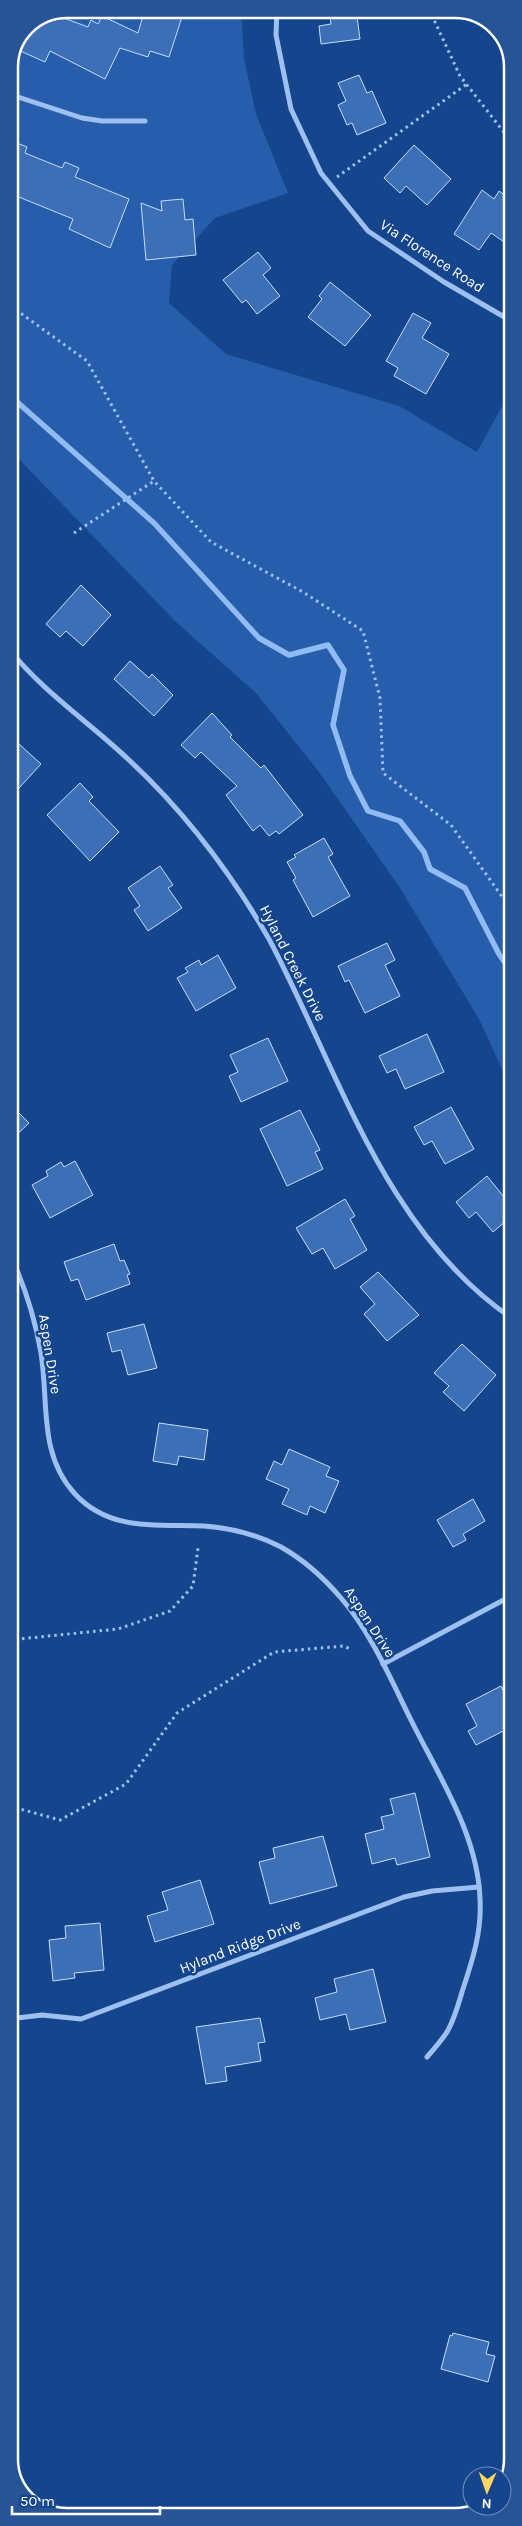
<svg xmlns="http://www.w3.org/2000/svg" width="522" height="2526" font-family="Karla,sans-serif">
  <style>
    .green { fill: #265eac }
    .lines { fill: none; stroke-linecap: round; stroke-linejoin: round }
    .stream { stroke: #90bbf3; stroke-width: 5.5 }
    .building { fill: #3d6fb7; stroke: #c5dcfc }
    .path { stroke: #9ec0f0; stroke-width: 3; stroke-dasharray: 2.5 4; stroke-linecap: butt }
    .street { stroke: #9ec0f0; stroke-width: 5 }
    .labels { text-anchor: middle; stroke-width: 5; stroke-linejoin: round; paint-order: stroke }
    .street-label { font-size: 15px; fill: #fff; stroke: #14458d }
    .rim { fill: none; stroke: #fff; stroke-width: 2.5 }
  </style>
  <rect width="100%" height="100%" fill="#14458d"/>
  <path class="green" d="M66,9h175l3,49 12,56 32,79 -73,25 -43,47 -3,38 57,51 173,52 78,46 36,-66v707l-34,-74 -79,-131 -81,-116 -62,-78 -81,-72 -167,-173v-383l17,-41z"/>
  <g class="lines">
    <path class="stream" d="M9,397l7,4 138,122 105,115 30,17 39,-10 16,25 -11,55 17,51 18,35 32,10 24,31 6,17 35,19 34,66 14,20"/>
  </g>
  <g class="building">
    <path d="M145,9h13l24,8 -13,40 -19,-6 -2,6 -28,-9 -15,31 -55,-28 -5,11 -29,-13 10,-24 27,-11 35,13 3,-7 7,4 4,-8 36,17z"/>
    <path d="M329,9h27l4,30 -39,5 -2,-18 12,-2z"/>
    <path d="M359,75l8,18 5,-2 14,32 -29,12 -5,-12 -5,2 -9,-20 8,-4 -8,-18z"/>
    <path d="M9,140l18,7 -2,6 37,15 3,-6 14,6 -4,9 54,22 -19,49 -41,-19 4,-10 -64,-26z"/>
    <path d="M414,145l37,34 -24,26 -21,-19 -6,7 -16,-15z"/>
    <path d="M482,190l12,9 5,-8 14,10v47l-22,-15 -12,17 -25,-16z"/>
    <path d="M183,199l2,21 8,-1 3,36 -50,5 -5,-57 21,8 -1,-10z"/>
    <path d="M258,252l13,16 -8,7 17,21 -23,18 -11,-14 -4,3 -19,-23z"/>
    <path d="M330,282l41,33 -26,31 -37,-29 14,-18 -3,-3z"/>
    <path d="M413,313l18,10 -9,15 27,16 -23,40 -32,-18 4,-8 -12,-7z"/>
    <path d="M81,585l30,30 -28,31 -17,-15 -6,6 -14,-13z"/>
    <path d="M130,661l19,17 3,-4 21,21 -19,21 -40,-37z"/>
    <path d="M212,713l20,22 -2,2 31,31 3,-3 39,50 -24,19 -3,-3 -7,5 -9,-11 -7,6 -27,-36 11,-9 -36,-34 -6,6 -14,-13z"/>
    <path d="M9,735l32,29 -32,35z"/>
    <path d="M80,783l13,14 -4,4 30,31 -29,29 -43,-46z"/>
    <path d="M324,838l9,16 -5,3 22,39 -37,21 -20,-37 3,-2 -9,-16 9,-5 -2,-2z"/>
    <path d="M160,866l13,19 -5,3 14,20 -34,23 -14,-21 6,-4 -12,-18z"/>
    <path d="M387,943l8,17 -10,5 15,31 -35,17 -16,-33 -4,2 -7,-16z"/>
    <path d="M218,955l18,33 -40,23 -19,-33 11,-6 -3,-4 14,-8 2,5z"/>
    <path d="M427,1034l17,38 -39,17 -9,-20 -9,4 -8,-17z"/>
    <path d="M268,1038l20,43 -47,21 -12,-26 9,-4 -8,-17z"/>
    <path d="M9,1103l20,20 -20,19z"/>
    <path d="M451,1107l23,42 -29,15 -13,-23 -8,4 -10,-18z"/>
    <path d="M300,1110l20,40 -5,2 8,17 -36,17 -27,-57z"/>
    <path d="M75,1161l18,34 -43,23 -18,-33 16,-9 -2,-5 15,-9 3,5z"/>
    <path d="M487,1176l26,32v7l-20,17 -17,-20 -7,6 -13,-16z"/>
    <path d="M345,1199l10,17 -5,3 17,31 -32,19 -12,-21 -11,6 -16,-26z"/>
    <path d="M114,1244l6,17 4,-1 6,14 -3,1 3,9 -44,16 -8,-21 -7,2 -7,-19z"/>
    <path d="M378,1272l41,43 -32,26 -23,-27 11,-10 -15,-17z"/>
    <path d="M144,1324l13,44 -29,7 -7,-25 -9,2 -5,-19z"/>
    <path d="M462,1344l34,31 -32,36 -21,-19 6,-6 -15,-13z"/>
    <path d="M159,1423l49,7 -4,30 -25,-4 -2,9 -24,-4z"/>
    <path d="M289,1449l41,18 -4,9 13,5 -14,32 -15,-7 -3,9 -25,-11 7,-15 -23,-10 8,-18 8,4z"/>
    <path d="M473,1499l12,22 -22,13 3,6 -13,7 -16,-27z"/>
    <path d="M501,1686l5,10 7,-3v33l-37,19 -8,-14 9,-5 -11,-22z"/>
    <path d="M415,1793l15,64 -33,8 -2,-7 -23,6 -7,-30 19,-5 -3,-12 13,-3 -4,-15z"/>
    <path d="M323,1836l14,50 -67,18 -11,-42 16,-4 -2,-10z"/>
    <path d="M200,1880l14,44 -59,18 -8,-26 21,-6 -6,-18z"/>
    <path d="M100,1923l4,47 -30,3 1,5 -22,3 -4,-41 17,-2 -1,-12z"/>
    <path d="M373,1969l13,53 -36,8 -4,-16 -26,6 -5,-22 22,-6 -3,-13z"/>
    <path d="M260,2018l5,24 -7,1 3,18 -36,6 2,14 -21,3 -10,-57z"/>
    <path d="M453,2333l36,9 -3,12 9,2 -7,26 -47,-13 9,-34 2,1z"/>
  </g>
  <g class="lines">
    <g class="path">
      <path d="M429,9l31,67 43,55 10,5"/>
      <path d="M337,177l130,-93"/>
      <path d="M9,309l10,3 68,49 67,120 57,61 92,50 60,39 17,67 3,75 68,52 62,87"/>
      <path d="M74,533l80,-52"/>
      <path d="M9,1640l109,-11 52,-18 23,-25 5,-38"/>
      <path d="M9,1806l51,14 66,-36 51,-71 97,-61 70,-6 6,3"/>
    </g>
    <g class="street">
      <path d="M277,9l-1,26 15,74 30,64 47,58 76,51 69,40"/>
      <path d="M9,94l73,24 20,3h43"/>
      <path d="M9,649c34,43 80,73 120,111 56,52 102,113 140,179 70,132 115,293 244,380"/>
      <path d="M9,1252c15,32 26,66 32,101 8,49 -3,101 34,141 35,38 83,30 129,32 26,2 54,9 77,21 23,13 43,31 60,51 31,36 50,82 71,124 28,56 66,114 68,177 2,34 -8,62 -18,93 -4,14 -8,28 -15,40 -6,9 -13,17 -20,25"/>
      <path d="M383,1664l130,-69"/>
      <path d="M9,2019l33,-4 39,4 323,-122 28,-6 47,-4"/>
    </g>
  </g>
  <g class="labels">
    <g class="street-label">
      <text transform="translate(432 256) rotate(33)" y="5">Via Florence Road</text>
      <text transform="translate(293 963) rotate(63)" y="5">Hyland Creek Drive</text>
      <text transform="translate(50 1354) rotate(81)" y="5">Aspen Drive</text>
      <text transform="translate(370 1622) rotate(57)" y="5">Aspen Drive</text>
      <text transform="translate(240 1946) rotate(-21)" y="5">Hyland Ridge Drive</text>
    </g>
  </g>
  <path d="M0 0H522V2526H0ZM67 18H455A49 49 0 0 1 504 67V2459A49 49 0 0 1 455 2508H67A49 49 0 0 1 18 2459V67A49 49 0 0 1 67 18Z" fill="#275496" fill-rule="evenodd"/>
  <path class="rim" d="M67 18H455A49 49 0 0 1 504 67V2459A49 49 0 0 1 455 2508H67A49 49 0 0 1 18 2459V67A49 49 0 0 1 67 18Z"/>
  <g transform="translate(487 2491) rotate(182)"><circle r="24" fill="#14458d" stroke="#728fbb"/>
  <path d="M0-4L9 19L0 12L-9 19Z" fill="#ffd65e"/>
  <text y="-8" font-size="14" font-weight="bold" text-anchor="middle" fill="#ffffff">N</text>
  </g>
  <path d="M12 2506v8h148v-8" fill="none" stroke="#ffffff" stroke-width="2.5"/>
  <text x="20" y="2506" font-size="15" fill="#ffffff" stroke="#14458d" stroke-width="4" paint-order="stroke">50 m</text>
</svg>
